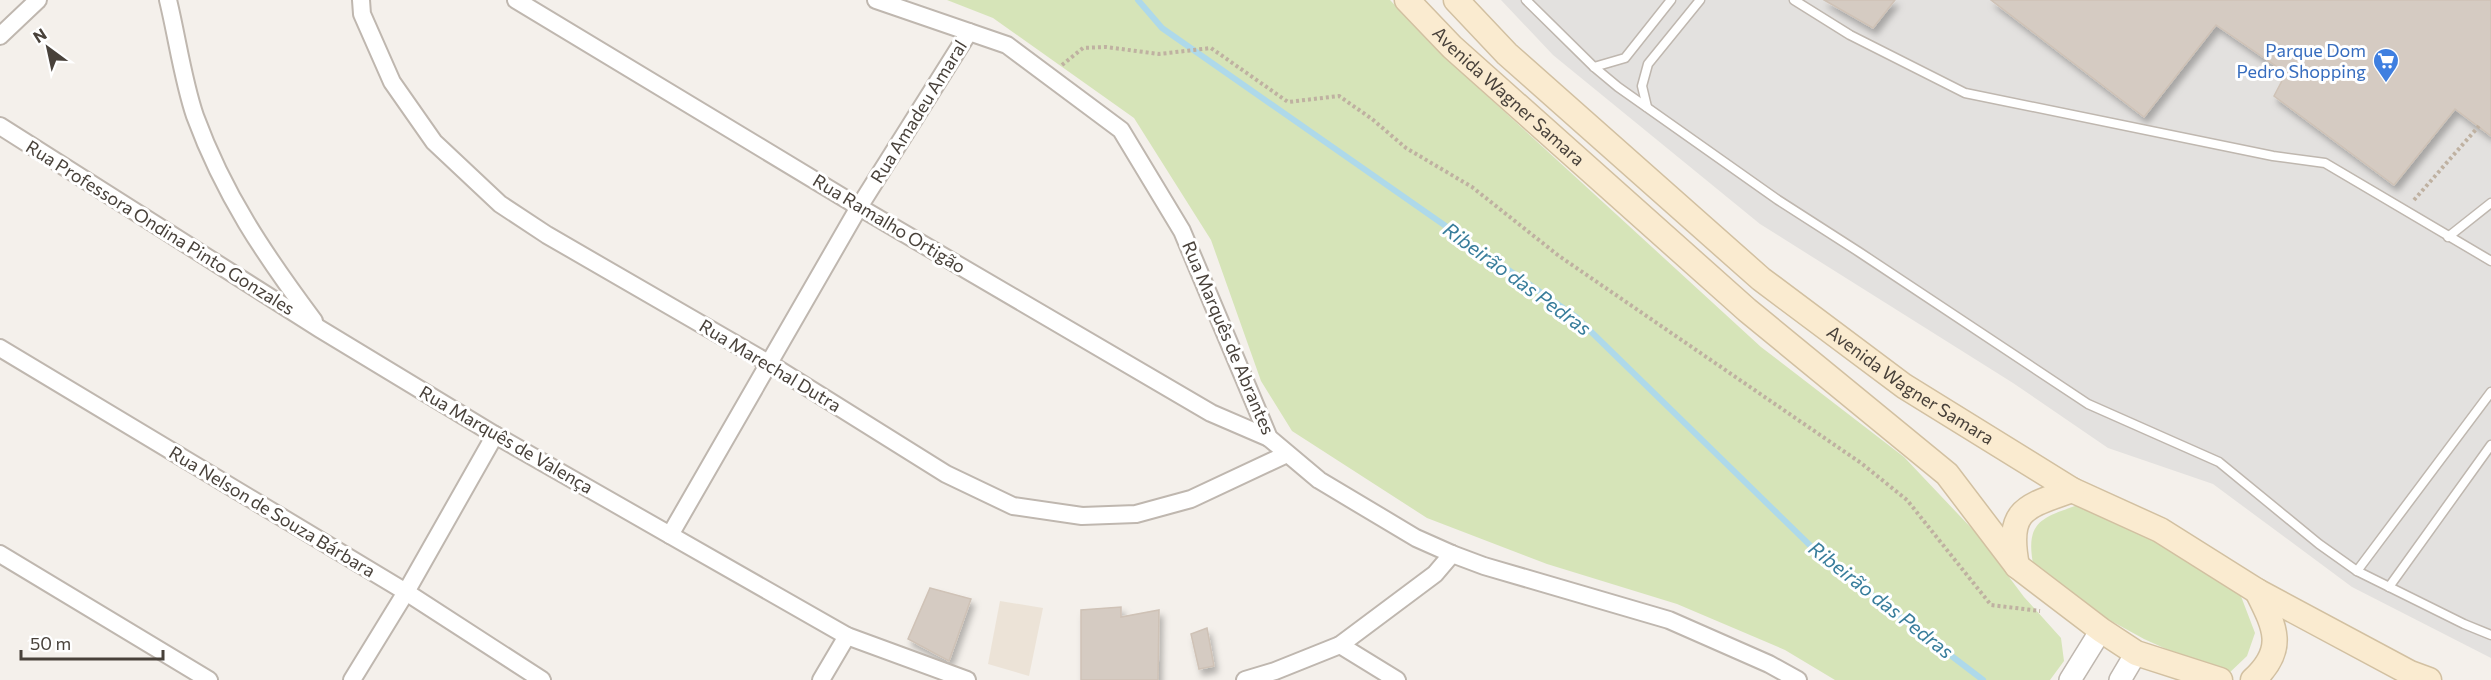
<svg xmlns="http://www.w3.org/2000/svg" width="2491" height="680" font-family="Commissioner,sans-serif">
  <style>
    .education { fill: #ece3d7 }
    .green { fill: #d6e4b8 }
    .parking { fill: #e3e1df }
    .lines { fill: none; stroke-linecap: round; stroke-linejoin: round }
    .stream { stroke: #aed9ea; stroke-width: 6 }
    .building { fill: #d5cbc2; stroke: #cfc2b6; stroke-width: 1.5; filter: url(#shadow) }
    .service-casing { stroke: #bfb7af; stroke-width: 11 }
    .minor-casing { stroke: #bfb7af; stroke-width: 20 }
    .tertiary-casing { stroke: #bfb7af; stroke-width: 24 }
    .secondary-casing { stroke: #d2c0a1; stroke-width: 27 }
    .path { stroke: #bfb1a1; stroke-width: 4; stroke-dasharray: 3 3; stroke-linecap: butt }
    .service { stroke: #fff; stroke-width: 8 }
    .minor { stroke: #fff; stroke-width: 16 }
    .tertiary { stroke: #fff; stroke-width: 21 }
    .secondary { stroke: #faebd0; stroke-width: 24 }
    .labels { text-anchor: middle; stroke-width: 6; stroke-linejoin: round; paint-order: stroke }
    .shop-label { font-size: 18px; fill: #366cbe; stroke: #fff; text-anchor: end }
    .street-label { font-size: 18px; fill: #48413a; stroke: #fff }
    .water-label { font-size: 20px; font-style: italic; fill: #387d9b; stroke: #fff }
  </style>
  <defs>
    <filter id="shadow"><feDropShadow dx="3.5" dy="6" stdDeviation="3" flood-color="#0004"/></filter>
  </defs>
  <rect width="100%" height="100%" fill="#f4f0eb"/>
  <path class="education" d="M1000,601l43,7 -14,68 -41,-12z"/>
  <g class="green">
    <path d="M947,0h443l46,49 325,298 143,110 72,76 48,64 37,41 3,23 -14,19h-215l-50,-30 -108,-46 -130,-40 -120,-46 -135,-87 -31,-50 -50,-141 -77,-122 -141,-100z"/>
    <path d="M2081,504l75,34 83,53 16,42 -8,23 -21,20 -82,-37 -40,-22 -70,-48c-10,-48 7,-51 47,-65z"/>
  </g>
  <path class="parking" d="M1501,0h323l49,28 22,-28h96l225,25 70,48 -11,22 180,14 36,27v522l-139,-71 -139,-103 -105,-36 -95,-65 -253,-159 -207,-169z"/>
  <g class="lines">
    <path class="stream" d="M1138,0l24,28 414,289 247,241 160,122"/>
  </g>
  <g class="building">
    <path d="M1824,0h71l-22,28z"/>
    <path d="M1991,0h500v136l-36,-27 -61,76 -120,-89 12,-23 -70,-48 -72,92z"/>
    <path d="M930,588l41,11 -22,62 -41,-22z"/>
    <path d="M1121,607v10l38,-7 -1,70h-77v-70z"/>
    <path d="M1207,628l7,38 -15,3 -8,-35z"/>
  </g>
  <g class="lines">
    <defs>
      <g id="service">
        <path d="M1526,0l68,67 24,20 160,113 81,52 229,152 131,58 100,82 38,27 107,53 27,11"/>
        <path d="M1794,0l56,35 115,58 308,63 52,7 166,98"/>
        <path d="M1594,67l31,-9 46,-58"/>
        <path d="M1647,107l-5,-21 6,-22 52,-64"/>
        <path d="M2448,237l43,-34"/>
        <path d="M2357,571l134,-179"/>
        <path d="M2389,587l102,-142"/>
      </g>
      <g id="minor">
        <path d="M168,0c9,37 15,81 27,116 29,79 69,138 119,205"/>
        <path d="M361,0l1,14 30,68 42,60 66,62 47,31 223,129 176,110 67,32 69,10 54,-2 55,-15 96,-45"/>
        <path d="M516,0l343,207 352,206 58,25"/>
        <path d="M876,0l131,45 114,85 61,101 87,207 50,42 97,58 36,16 32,12 185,54 100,44 29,16"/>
        <path d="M0,36l38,-36"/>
        <path d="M0,126l320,203 175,106 175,100 177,101 120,44"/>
        <path d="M0,348l406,244 136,88"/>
        <path d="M670,535l189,-328 110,-175"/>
        <path d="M0,554l209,126"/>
        <path d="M1340,645l57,35"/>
        <path d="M352,680l54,-88 89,-157"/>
        <path d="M821,680l26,-44"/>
        <path d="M1245,680l30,-9 65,-26 95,-71 17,-20"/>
      </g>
      <g id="tertiary">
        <path d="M2070,680l31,-50"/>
        <path d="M2120,680l16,-27"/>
      </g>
      <g id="secondary">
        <path id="s1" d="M1407,0l45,47 295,263 200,164 70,92 84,64 35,23 84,27"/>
        <path id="s2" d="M1456,0l51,54 254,225 143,107 168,104 88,40 97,61 153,82 19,7"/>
        <path d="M2017,566c-11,-57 8,-59 55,-76"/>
        <path d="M2253,680c34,-31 22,-53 4,-89"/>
      </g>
    </defs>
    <use href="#service" class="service-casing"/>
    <use href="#minor" class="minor-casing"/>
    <use href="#tertiary" class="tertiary-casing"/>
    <use href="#secondary" class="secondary-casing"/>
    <g class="path">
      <path d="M1062,65l21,-17 23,-1 53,7 52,-6 77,54 51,-6 33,23 34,29 66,39 87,69 302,207 46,37 84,105 49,6"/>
      <path d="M2414,200l65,-74"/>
    </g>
    <use href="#service" class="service"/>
    <use href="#minor" class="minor"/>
    <use href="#tertiary" class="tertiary"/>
    <use href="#secondary" class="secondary"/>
  </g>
  <defs>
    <symbol id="supermarket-pin" viewBox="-11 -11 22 30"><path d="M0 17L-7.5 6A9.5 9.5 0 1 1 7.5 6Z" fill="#3f7fe0" stroke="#fff"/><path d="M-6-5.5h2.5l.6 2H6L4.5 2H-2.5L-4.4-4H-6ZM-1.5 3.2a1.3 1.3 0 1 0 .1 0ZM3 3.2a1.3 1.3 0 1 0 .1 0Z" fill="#fff"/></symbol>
  </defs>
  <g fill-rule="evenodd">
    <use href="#supermarket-pin" x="2371" y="46" width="30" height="40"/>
  </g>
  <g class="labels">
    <g class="shop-label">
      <text x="2366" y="57">Parque Dom<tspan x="2366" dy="21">Pedro Shopping</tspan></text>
    </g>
    <g class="street-label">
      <text dy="6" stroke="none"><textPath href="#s1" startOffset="140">Avenida Wagner Samara</textPath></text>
      <text transform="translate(919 112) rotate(-58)" y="6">Rua Amadeu Amaral</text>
      <text transform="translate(889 224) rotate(31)" y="6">Rua Ramalho Ortigão</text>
      <text transform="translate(160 228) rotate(32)" y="6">Rua Professora Ondina Pinto Gonzales</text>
      <text transform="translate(1228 338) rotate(67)" y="6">Rua Marquês de Abrantes</text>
      <text transform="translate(770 366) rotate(31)" y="6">Rua Marechal Dutra</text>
      <text dy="6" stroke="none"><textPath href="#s2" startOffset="597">Avenida Wagner Samara</textPath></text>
      <text transform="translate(506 440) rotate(30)" y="6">Rua Marquês de Valença</text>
      <text transform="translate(272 512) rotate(31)" y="6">Rua Nelson de Souza Bárbara</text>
    </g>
    <g class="water-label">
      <text transform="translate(1517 279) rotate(36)" y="7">Ribeirão das Pedras</text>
      <text transform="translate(1881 600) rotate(38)" y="7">Ribeirão das Pedras</text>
    </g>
  </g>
  <g transform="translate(48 48) rotate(327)" stroke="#ffffff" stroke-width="4.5" paint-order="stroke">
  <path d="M0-4.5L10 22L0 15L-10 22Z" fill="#48413a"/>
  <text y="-9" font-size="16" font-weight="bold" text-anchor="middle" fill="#48413a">N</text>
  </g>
  <path d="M21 650v9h142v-9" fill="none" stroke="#48413a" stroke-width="3"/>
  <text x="30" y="650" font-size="18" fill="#48413a" stroke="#ffffff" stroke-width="4.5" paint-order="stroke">50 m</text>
</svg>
